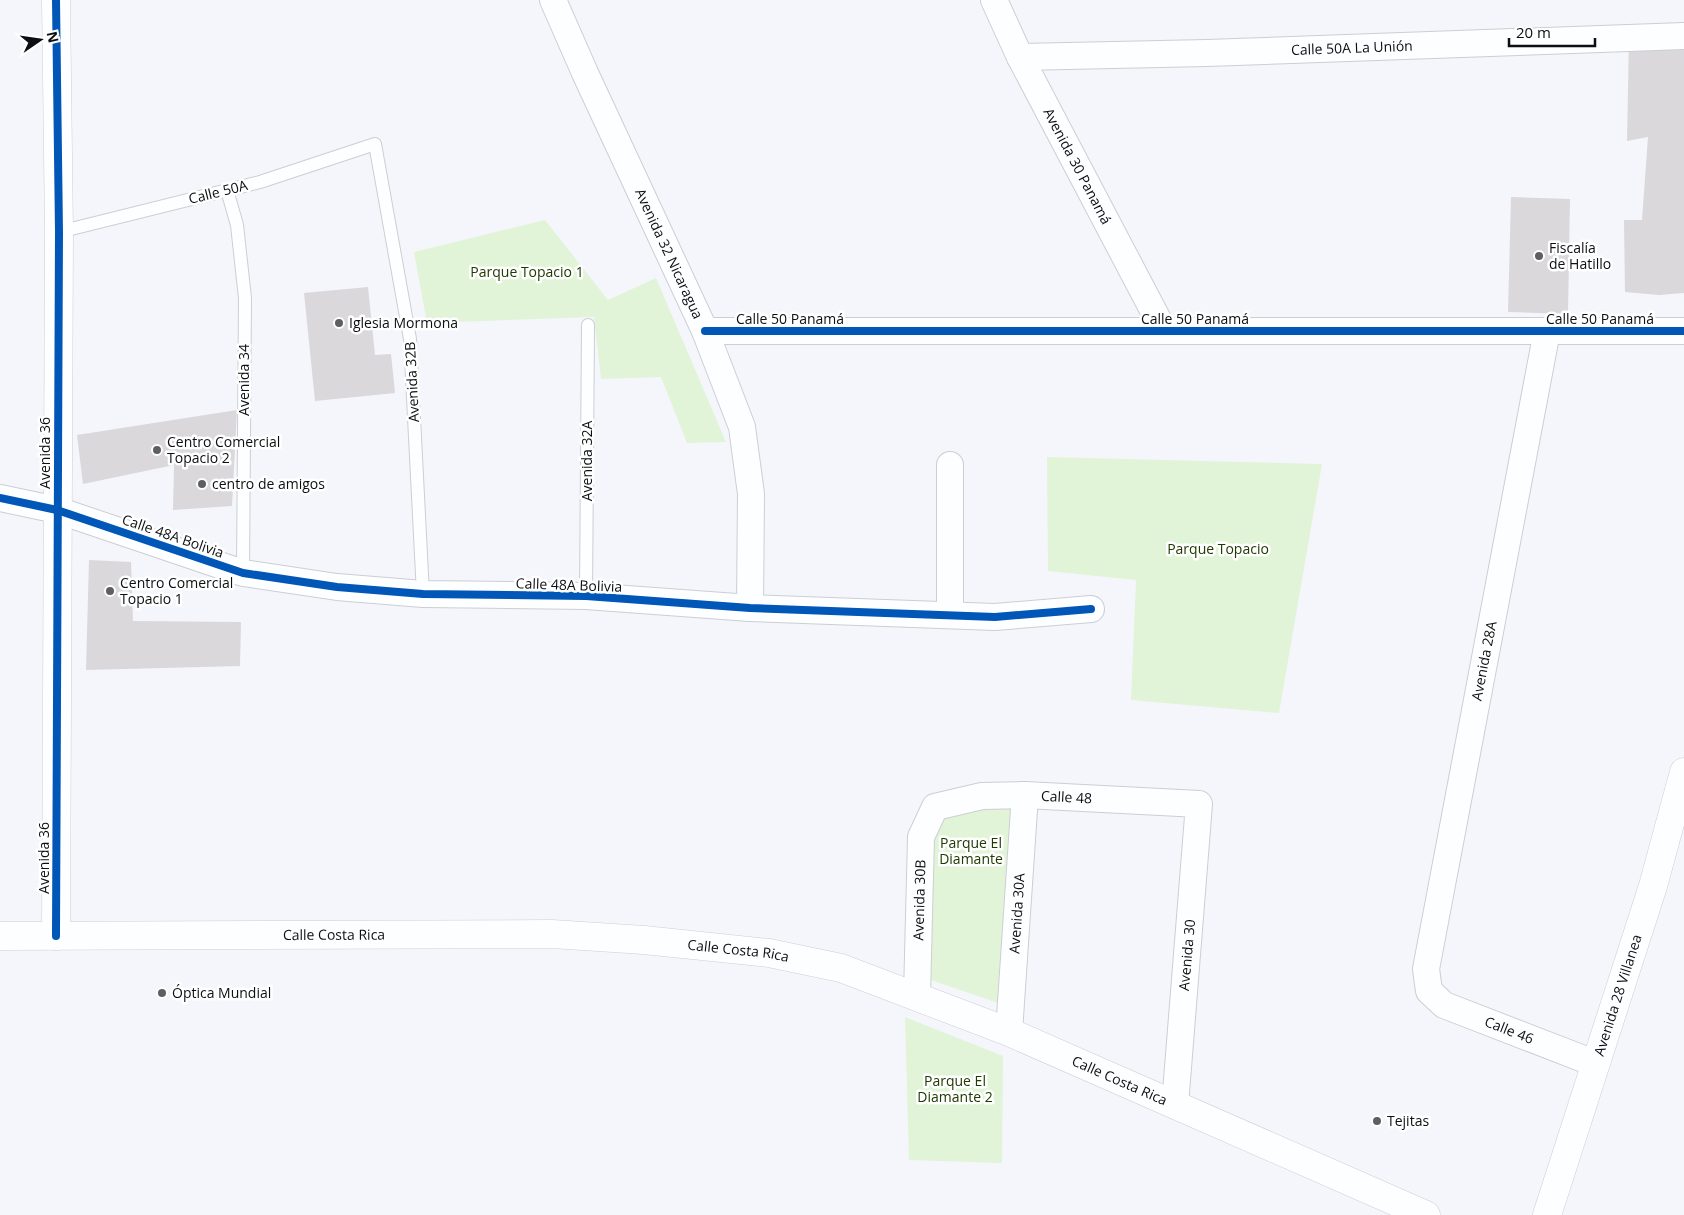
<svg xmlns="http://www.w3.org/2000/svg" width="1684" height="1215" font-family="'Open Sans',sans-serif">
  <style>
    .green { fill: #e1f4d7 }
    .building { fill: #dad8db }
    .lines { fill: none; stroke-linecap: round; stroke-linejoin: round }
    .lane-casing { stroke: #cdced3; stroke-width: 14 }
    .street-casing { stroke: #cdced3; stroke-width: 28 }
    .secondary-casing { stroke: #cdced3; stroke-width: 29 }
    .lane { stroke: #fdfeff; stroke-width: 12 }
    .street { stroke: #fdfeff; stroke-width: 26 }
    .secondary { stroke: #fdfeff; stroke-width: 28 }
    .cycleway-casing { stroke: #fff; stroke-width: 11 }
    .cycleway { stroke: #0057b8; stroke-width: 8 }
    .poi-dot { fill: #5d5f63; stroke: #fff; stroke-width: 2 }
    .labels { text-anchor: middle; stroke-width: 5; stroke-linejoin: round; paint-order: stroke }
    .street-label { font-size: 14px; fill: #0c0e11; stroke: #fff }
    .poi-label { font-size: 14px; fill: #0c0e11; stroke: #fff; text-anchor: start }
    .park-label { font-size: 14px; fill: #203a02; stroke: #fff }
  </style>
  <rect width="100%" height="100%" fill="#f4f6fc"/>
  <g class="green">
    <path d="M545,220l63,80 48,-22 70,164 -39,1 -26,-66 -60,2 -7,-62 -167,6 -13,-71z"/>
    <path d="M1047,457l275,7 -43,249 -148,-13 5,-120 -88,-9z"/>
    <path d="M1016,804l-12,201 -76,-26v-136l8,-18 22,-18z"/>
    <path d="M905,1017l98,39 -1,107 -93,-3z"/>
  </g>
  <g class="building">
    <path d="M1629,38l55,2v253l-25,2 -34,-3 -1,-72h18l6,-83 -21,4z"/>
    <path d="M1511,197l59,2 -2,115 -60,-2z"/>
    <path d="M368,287l7,68 16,-1 4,39 -80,8 -11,-108z"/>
    <path d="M237,410l-5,96 -59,4 1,-45 -91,19 -6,-49z"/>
    <path d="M89,560l42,2 2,59 108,1 -1,44 -154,4z"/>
  </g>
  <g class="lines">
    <defs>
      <g id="lane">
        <path d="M227,190l10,35 8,73 -2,275"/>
        <path d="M59,232l201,-50 115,-38 35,195 13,255"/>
        <path d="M586,596l2,-271"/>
      </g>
      <g id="street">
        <path id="s1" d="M553,0l32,73 120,258 37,96 9,67 -1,114"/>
        <path id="s2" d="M994,0l26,57 144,274"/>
        <path id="s3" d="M1020,57l187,-4 477,-17"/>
        <path d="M705,331h979"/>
        <path id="s4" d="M1547,331l-121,638 3,22 15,14 150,58"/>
        <path d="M950,465v149"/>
        <path d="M0,498l57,12 186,63 94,14 86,7 163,2 164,12 245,9 96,-8"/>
        <path id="s5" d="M917,995l4,-158 14,-30 47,-11 43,-1 174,9 -24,301"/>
        <path id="s6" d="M1009,1032l16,-237"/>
      </g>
      <g id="secondary">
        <path d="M56,0l3,232 -3,704"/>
        <path id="s7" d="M0,936l552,-2 92,6 125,13 72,15 168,64 417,183"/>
        <path id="s8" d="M1547,1215l106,-329 31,-114"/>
      </g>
    </defs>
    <use href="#lane" class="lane-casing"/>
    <use href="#street" class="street-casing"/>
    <use href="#secondary" class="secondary-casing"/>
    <use href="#lane" class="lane"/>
    <use href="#street" class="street"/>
    <use href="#secondary" class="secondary"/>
    <defs>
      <g id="cycleway">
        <path d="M56,0l3,232 -3,704"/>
        <path d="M705,331h979"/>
        <path d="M0,498l57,12 186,63 94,14 86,7 163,2 164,12 245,9 96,-8"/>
      </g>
    </defs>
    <use href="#cycleway" class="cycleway-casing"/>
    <use href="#cycleway" class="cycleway"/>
  </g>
  <g class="poi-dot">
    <circle cx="1539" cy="256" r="5"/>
    <circle cx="339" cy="323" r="5"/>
    <circle cx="157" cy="450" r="5"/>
    <circle cx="202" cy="484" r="5"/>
    <circle cx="110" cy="591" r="5"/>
    <circle cx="162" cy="993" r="5"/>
    <circle cx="1377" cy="1121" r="5"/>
  </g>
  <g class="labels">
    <g class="street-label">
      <text dy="5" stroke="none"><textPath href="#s3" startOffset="332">Calle 50A La Unión</textPath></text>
      <text dy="5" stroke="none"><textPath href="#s2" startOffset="186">Avenida 30 Panamá</textPath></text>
      <text transform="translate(218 192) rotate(-14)" y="5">Calle 50A</text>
      <text dy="5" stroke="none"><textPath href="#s1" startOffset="279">Avenida 32 Nicaragua</textPath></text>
      <text x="790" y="324">Calle 50 Panamá</text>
      <text x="1195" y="324">Calle 50 Panamá</text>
      <text x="1600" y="324">Calle 50 Panamá</text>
      <text transform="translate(244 380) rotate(-90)" y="5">Avenida 34</text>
      <text transform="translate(412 382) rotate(-93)" y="5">Avenida 32B</text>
      <text transform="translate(45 453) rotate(-90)" y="5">Avenida 36</text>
      <text transform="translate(587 461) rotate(-90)" y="5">Avenida 32A</text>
      <text transform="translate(173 536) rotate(19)" y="5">Calle 48A Bolivia</text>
      <text transform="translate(569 585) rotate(2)" y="5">Calle 48A Bolivia</text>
      <text transform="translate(1484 661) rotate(-79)" y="5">Avenida 28A</text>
      <text dy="5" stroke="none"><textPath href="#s5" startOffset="324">Calle 48</textPath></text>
      <text transform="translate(44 858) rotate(-90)" y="5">Avenida 36</text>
      <text dy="5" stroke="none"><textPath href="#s5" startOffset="95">Avenida 30B</textPath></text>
      <text dy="5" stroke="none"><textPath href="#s6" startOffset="119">Avenida 30A</textPath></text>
      <text dy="5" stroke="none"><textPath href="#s7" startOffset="334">Calle Costa Rica</textPath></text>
      <text dy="5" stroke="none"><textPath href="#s7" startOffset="739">Calle Costa Rica</textPath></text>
      <text transform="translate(1187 955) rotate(-85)" y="5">Avenida 30</text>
      <text dy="5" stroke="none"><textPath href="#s8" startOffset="231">Avenida 28 Villanea</textPath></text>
      <text dy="5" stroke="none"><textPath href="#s4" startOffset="762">Calle 46</textPath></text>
      <text dy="5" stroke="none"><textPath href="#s7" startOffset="1144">Calle Costa Rica</textPath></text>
    </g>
    <g class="poi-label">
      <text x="1549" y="253">Fiscalía<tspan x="1549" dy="16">de Hatillo</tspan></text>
      <text x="349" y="328">Iglesia Mormona</text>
      <text x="167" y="447">Centro Comercial<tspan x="167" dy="16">Topacio 2</tspan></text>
      <text x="212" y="489">centro de amigos</text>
      <text x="120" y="588">Centro Comercial<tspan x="120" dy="16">Topacio 1</tspan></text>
      <text x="172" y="998">Óptica Mundial</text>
      <text x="1387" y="1126">Tejitas</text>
    </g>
    <g class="park-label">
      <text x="527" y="277">Parque Topacio 1</text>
      <text x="1218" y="554">Parque Topacio</text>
      <text x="971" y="848">Parque El<tspan x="971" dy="16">Diamante</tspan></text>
      <text x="955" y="1086">Parque El<tspan x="955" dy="16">Diamante 2</tspan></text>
    </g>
  </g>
  <g transform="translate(40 40) rotate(77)" stroke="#ffffff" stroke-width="4" paint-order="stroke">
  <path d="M0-4L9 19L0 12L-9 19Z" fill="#0c0e11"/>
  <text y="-8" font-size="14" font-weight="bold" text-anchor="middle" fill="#0c0e11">N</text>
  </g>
  <path d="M1509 38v8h86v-8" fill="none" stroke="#0c0e11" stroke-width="2.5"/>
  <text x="1516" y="38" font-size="15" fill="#0c0e11" stroke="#ffffff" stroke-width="4" paint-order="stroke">20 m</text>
</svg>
